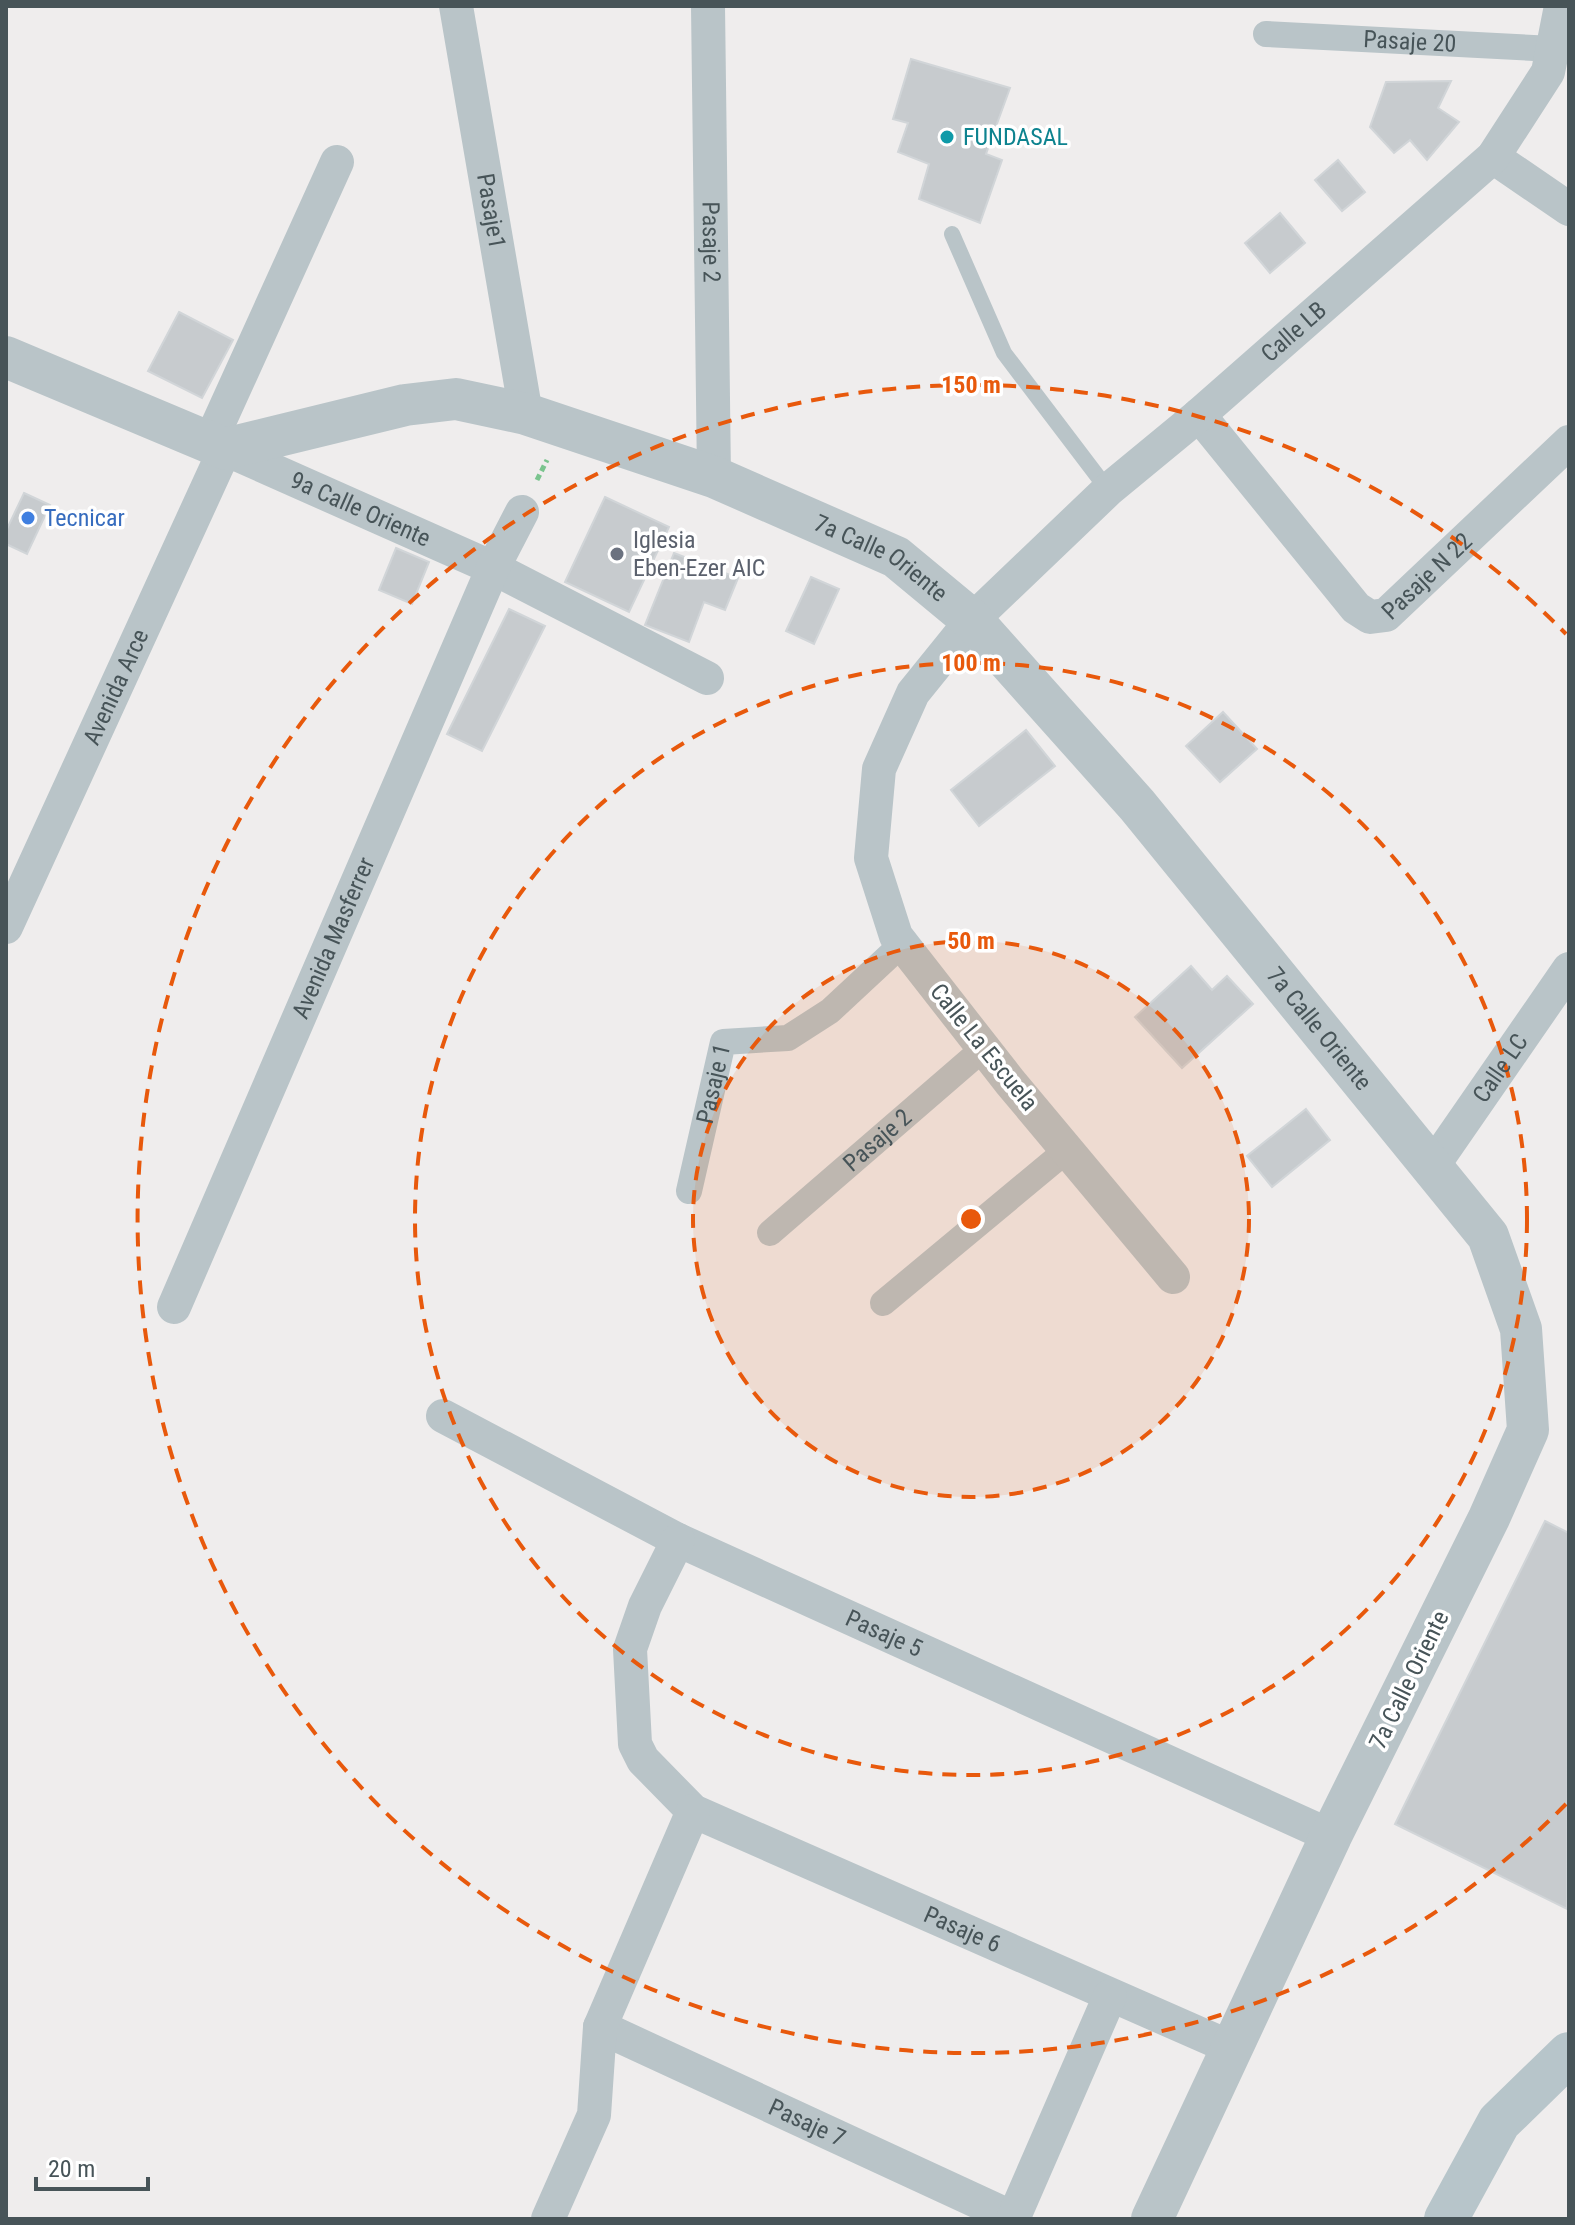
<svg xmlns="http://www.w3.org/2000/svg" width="1575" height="2225" font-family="'Roboto Condensed',sans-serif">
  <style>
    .building { fill: #c7cbce; stroke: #d1d5d8; stroke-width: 2 }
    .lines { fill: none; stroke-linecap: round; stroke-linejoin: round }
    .path { stroke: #7ac48e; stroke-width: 5; stroke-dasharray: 6 4; stroke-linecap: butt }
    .service { stroke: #b9c4c8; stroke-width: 16 }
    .pedestrian { stroke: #b9c4c8; stroke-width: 26 }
    .minor { stroke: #b9c4c8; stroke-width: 34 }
    .tertiary { stroke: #b9c4c8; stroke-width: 42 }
    .secondary { stroke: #b7c5ca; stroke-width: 44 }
    .ring { fill: none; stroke: #e8590c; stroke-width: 4; stroke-dasharray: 14 10 }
    .culture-dot { fill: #0f9aa8; stroke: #fff; stroke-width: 3 }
    .shop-dot { fill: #3f7fe0; stroke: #fff; stroke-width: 3 }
    .worship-dot { fill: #6b7280; stroke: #fff; stroke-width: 3 }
    .labels { text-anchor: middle; stroke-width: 7; stroke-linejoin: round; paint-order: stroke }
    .street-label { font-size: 24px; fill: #475458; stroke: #fff }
    .culture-label { font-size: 24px; fill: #0d838f; stroke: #fff; text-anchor: start }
    .shop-label { font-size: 24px; fill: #366cbe; stroke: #fff; text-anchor: start }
    .worship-label { font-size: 24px; fill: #5b616d; stroke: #fff; text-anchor: start }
    .centre { fill: #e8590c; stroke: #fff; stroke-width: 4 }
    .ring-label { font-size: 24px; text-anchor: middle; font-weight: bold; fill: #e8590c; stroke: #fff; stroke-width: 7; stroke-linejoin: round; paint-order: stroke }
  </style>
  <rect width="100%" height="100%" fill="#efeded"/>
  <g class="building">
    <path d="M911,59l99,29 -24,66 16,6 -22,63 -61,-24 10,-35 -31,-12 10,-29 -15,-4z"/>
    <path d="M1451,81l-13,27 21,14 -32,38 -17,-20 -16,13 -24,-26 16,-45z"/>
    <path d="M1338,160l27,32 -23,19 -27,-31z"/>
    <path d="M1280,213l25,30 -35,30 -25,-30z"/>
    <path d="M179,312l54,28 -31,58 -54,-27z"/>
    <path d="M24,493l26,12 -23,49 -21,-10v-13z"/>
    <path d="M605,497l64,30 -40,85 -64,-30z"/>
    <path d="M396,548l33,14 -17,42 -33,-14z"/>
    <path d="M674,553l64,25 -13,32 -21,-8 -15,40 -44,-17z"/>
    <path d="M811,577l28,12 -25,55 -28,-13z"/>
    <path d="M509,609l36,17 -63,125 -35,-17z"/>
    <path d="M1223,712l34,37 -37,33 -34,-36z"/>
    <path d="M1026,730l29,36 -76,60 -28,-36z"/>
    <path d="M1191,966l21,24 15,-14 26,28 -71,64 -47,-51z"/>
    <path d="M1306,1109l24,31 -58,47 -25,-31z"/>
    <path d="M1545,1521l24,12 -2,376 -172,-85z"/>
  </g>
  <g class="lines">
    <path class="path" d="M537,480l10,-20"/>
    <path class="service" d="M952,234l52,119 104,137"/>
    <g class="pedestrian">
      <path id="s1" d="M1266,34l287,15"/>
      <path id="s2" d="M689,1191l34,-149 65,-4 42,-27 72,-67"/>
      <path id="s3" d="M770,1233l214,-185"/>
      <path d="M883,1303l184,-153"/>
    </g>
    <g class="minor">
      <path id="s4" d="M456,6l70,408"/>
      <path id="s5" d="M708,6l6,471"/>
      <path d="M1493,157l76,52"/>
      <path id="s6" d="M1199,415l157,193 14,9 16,-2 183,-173"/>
      <path d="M210,442l127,-280"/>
      <path id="s7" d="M6,927l219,-478 268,119 214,110"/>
      <path id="s8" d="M1432,1167l137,-198"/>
      <path id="s9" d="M1173,1277l-163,-195 -114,-146 -25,-78 8,-89 34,-76 59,-73 136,-130 91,-75 294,-258 55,-85 13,-66"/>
      <path id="s10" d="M174,1307l319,-739 29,-56"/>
      <path id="s11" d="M443,1416l235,124 653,296"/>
      <path id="s12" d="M678,1540l-33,66 -15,43 5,95 8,16 50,51 539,237"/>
      <path id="s13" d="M600,2027l413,191"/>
      <path d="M548,2219l46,-104 6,-88 93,-216"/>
      <path d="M1013,2219l97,-223"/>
    </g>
    <path class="tertiary" id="s14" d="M6,357l219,92 180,-44 51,-6 70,15 188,63 182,80 76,63 165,185 351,431 33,93 7,101 -39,88 -158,318 -179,383"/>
    <path class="secondary" d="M1446,2219l53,-97 70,-68"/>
  </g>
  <circle cx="971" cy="1219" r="278" fill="#e8590c" fill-opacity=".12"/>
  <g class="ring">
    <circle cx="971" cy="1219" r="278"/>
    <circle cx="971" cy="1219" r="556"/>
    <path d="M1566 1804A834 834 0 1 1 1566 634"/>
  </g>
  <circle class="culture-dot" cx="947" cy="137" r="8"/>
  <circle class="shop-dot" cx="28" cy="518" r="8"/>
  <circle class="worship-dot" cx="617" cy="554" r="8"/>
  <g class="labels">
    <g class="street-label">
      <text dy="8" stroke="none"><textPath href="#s1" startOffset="144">Pasaje 20</textPath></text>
      <text dy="8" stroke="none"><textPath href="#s4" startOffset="208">Pasaje1</textPath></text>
      <text dy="8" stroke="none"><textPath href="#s5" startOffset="236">Pasaje 2</textPath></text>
      <text dy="8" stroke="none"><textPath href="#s9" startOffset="1220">Calle LB</textPath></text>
      <text dy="8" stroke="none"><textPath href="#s7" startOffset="674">9a Calle Oriente</textPath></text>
      <text dy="8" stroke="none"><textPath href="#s14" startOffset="930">7a Calle Oriente</textPath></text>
      <text dy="8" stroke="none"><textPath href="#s6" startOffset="338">Pasaje N 22</textPath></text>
      <text dy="8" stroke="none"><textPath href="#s7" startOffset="264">Avenida Arce</textPath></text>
      <text dy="8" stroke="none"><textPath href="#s10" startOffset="402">Avenida Masferrer</textPath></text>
      <text dy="8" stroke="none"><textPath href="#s14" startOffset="1578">7a Calle Oriente</textPath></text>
      <text transform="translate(984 1047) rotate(51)" y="8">Calle La Escuela</text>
      <text dy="8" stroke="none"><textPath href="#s8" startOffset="120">Calle LC</textPath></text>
      <text dy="8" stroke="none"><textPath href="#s2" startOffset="110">Pasaje 1</textPath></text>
      <text dy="8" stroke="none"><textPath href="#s3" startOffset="142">Pasaje 2</textPath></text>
      <text dy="8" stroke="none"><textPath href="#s11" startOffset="492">Pasaje 5</textPath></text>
      <text transform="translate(1409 1680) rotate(-64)" y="8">7a Calle Oriente</text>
      <text dy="8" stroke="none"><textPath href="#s12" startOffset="598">Pasaje 6</textPath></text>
      <text dy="8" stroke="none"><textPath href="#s13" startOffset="228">Pasaje 7</textPath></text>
    </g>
    <g class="culture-label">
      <text x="963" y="145">FUNDASAL</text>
    </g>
    <g class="shop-label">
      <text x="44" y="526">Tecnicar</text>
    </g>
    <g class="worship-label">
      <text x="633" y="548">Iglesia<tspan x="633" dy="28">Eben-Ezer AIC</tspan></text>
    </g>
  </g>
  <circle cx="971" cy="1219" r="12" class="centre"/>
  <g class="ring-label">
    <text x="971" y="393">150 m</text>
    <text x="971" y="671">100 m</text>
    <text x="971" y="949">50 m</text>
  </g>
  <rect width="1575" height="2225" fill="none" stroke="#475458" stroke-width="16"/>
  <path d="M36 2177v12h112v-12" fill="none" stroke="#475458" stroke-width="4"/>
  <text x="48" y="2177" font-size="24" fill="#475458" stroke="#ffffff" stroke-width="6" paint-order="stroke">20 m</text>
</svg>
